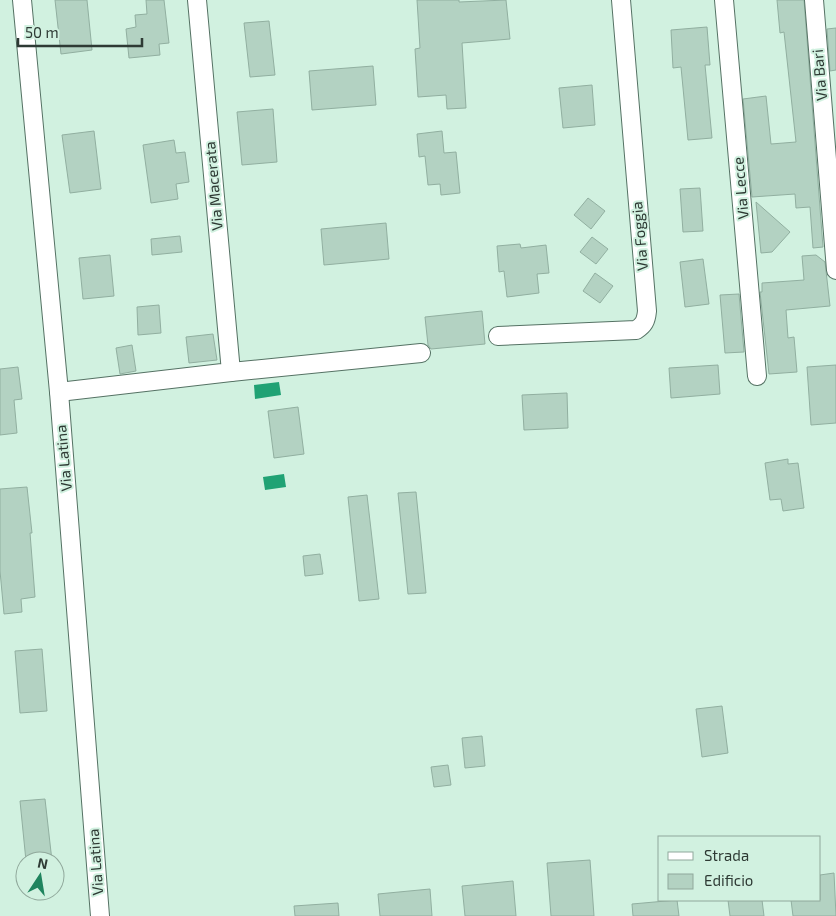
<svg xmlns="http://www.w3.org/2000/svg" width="836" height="916" font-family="'Exo 2',sans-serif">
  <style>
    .water { fill: #20a274 }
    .building { fill: #b3d2c2; stroke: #91afa0 }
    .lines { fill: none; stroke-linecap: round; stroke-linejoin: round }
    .minor-casing { stroke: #557264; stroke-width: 20 }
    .minor { stroke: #fff; stroke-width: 18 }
    .labels { text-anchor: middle; stroke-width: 4; stroke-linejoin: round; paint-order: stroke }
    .street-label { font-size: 15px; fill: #2e3a34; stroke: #d1f1e0 }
  </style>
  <rect width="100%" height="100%" fill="#d1f1e0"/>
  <g class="water">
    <path d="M279,382l2,13 -26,4 -1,-14z"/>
    <path d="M284,474l2,13 -21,3 -2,-13z"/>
  </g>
  <g class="building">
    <path d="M55,0h32l5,50 -31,4z"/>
    <path d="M146,0h18l5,43 -10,1 1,11 -31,3 -3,-29 10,-2 -1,-12 12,-1z"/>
    <path d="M417,0h42v2l47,-2 4,39 -48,4 4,65 -19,1 -1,-14 -28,2 -3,-48 5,-1z"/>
    <path d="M777,0h27l19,247 -10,1 -3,-41 -14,1 -1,-14 -43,3 -9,-98 23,-3 5,48 25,-2 -12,-110 -4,1z"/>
    <path d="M269,21l6,54 -25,2 -6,-54z"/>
    <path d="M707,27l3,38h-5l7,73 -24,2 -7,-73 -8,1 -2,-38z"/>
    <path d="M836,28v42l-6,1 -3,-42z"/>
    <path d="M373,66l3,39 -64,5 -3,-39z"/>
    <path d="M592,85l3,40 -32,3 -4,-40z"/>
    <path d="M273,109l4,53 -35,3 -5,-53z"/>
    <path d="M94,131l7,58 -31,4 -8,-58z"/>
    <path d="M442,131l2,22 12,-1 4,41 -19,2 -1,-11 -12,1 -3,-29 -6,1 -2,-23z"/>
    <path d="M174,140l2,13 9,-1 4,30 -13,2 2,15 -27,4 -8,-58z"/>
    <path d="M700,188l3,43 -20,1 -3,-43z"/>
    <path d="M588,198l17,13 -14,18 -17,-14z"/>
    <path d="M756,202l34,30 -18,20 -11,1z"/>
    <path d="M386,223l3,36 -65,6 -3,-36z"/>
    <path d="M180,236l2,16 -30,3 -1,-16z"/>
    <path d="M592,237l16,12 -12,15 -16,-12z"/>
    <path d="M520,244l1,4 25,-3 3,28 -12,1 2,19 -32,4 -3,-26 -5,1 -2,-26z"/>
    <path d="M110,255l4,41 -31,3 -4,-41z"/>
    <path d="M816,255l9,7 5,44 -44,4 2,28 6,-1 3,35 -28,2 -9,-82h2v-9l42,-3 -2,-24z"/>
    <path d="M703,259l6,45 -24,3 -5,-45z"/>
    <path d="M595,273l18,13 -13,17 -17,-12z"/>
    <path d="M739,294l5,58 -19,1 -5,-58z"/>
    <path d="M159,305l2,28 -23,2 -1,-28z"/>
    <path d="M482,311l3,33 -54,5 -3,-4 -3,-28z"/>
    <path d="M213,334l4,26 -28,3 -3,-26z"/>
    <path d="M132,345l4,26 -16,3 -4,-26z"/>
    <path d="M718,365l2,29 -49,4 -2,-30z"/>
    <path d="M836,365v58l-25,2 -4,-58z"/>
    <path d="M18,367l4,32 -8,1 3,33 -17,2v-66z"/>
    <path d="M567,393l1,35 -44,2 -2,-35z"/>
    <path d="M298,407l6,47 -30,4 -6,-47z"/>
    <path d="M788,459v5l10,-1 6,45 -21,3 -2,-12 -11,1 -5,-37z"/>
    <path d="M27,487l5,46h-2l5,64 -14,2 1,13 -18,2 -4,-43v-82z"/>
    <path d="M416,492l10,101 -18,1 -10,-101z"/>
    <path d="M367,495l12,104 -20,2 -11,-104z"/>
    <path d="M320,554l3,20 -18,2 -2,-20z"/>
    <path d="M42,649l5,62 -27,2 -5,-62z"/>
    <path d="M722,706l6,47 -26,4 -6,-48z"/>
    <path d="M482,736l3,30 -20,2 -3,-30z"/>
    <path d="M448,765l3,20 -17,2 -3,-20z"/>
    <path d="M45,799l7,62h-26l-6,-60z"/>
    <path d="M590,860l4,56h-43l-4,-53z"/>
    <path d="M834,873l2,43h-43l-2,-16h29v-25z"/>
    <path d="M513,881l3,35h-51l-3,-30z"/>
    <path d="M430,889l2,27h-52l-2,-22z"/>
    <path d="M677,900l2,16h-46l-1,-12z"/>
    <path d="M728,900h34l2,16h-34z"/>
    <path d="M338,903l1,13h-44l-1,-10z"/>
  </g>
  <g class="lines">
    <defs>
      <g id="minor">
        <path d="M22,0l37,392 41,524"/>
        <path d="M724,0l33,376"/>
        <path d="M814,0l22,270"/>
        <path d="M498,336l138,-6c8,-5 10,-9 11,-19l-26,-311"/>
        <path d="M231,372l190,-19"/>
        <path d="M59,392l172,-20 -34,-372"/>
      </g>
    </defs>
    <use href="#minor" class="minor-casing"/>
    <use href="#minor" class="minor"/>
  </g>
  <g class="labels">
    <g class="street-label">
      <text transform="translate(820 75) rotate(-95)" y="5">Via Bari</text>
      <text transform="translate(214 186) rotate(-95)" y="5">Via Macerata</text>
      <text transform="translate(741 188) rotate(-95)" y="5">Via Lecce</text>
      <text transform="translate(640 236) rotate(-95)" y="5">Via Foggia</text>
      <text transform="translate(64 458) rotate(-95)" y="5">Via Latina</text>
      <text transform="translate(96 862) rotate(-94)" y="5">Via Latina</text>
    </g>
  </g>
  <rect x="658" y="836" width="162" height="65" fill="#d1f1e0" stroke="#90a89b"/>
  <rect x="668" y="852" width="25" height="8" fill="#ffffff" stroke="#90a89b"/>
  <text x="704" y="861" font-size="15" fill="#2e3a34">Strada</text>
  <rect x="668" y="874" width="25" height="15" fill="#b3d2c2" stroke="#90a89b"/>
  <text x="704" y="886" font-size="15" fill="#2e3a34">Edificio</text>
  <g transform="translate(40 876) rotate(12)"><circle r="24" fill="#d1f1e0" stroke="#90a89b"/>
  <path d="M0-4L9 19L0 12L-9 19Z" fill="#1f845e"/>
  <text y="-8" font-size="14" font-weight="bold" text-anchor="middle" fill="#2e3a34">N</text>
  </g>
  <path d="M18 38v8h124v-8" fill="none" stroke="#2e3a34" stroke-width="2.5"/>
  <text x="25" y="38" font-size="15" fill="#2e3a34" stroke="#d1f1e0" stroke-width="4" paint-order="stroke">50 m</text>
</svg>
